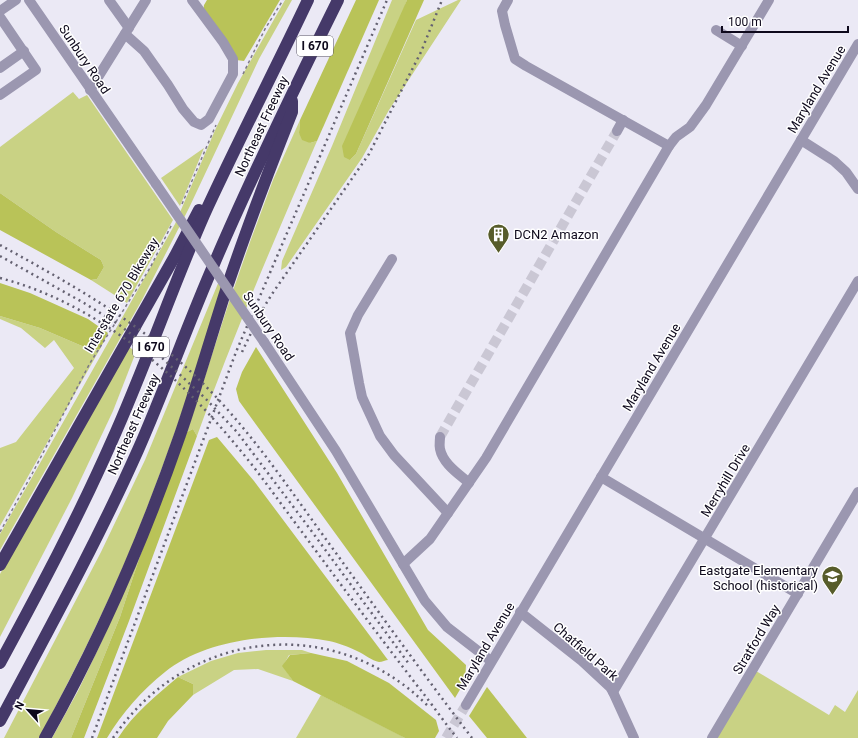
<svg xmlns="http://www.w3.org/2000/svg" width="858" height="738" font-family="Roboto,sans-serif">
  <style>
    .green { fill: #c9d284 }
    .forest { fill: #b9c358 }
    .lines { fill: none; stroke-linecap: round; stroke-linejoin: round }
    .minor-tunnel { stroke: #cac7d4; stroke-width: 10; stroke-dasharray: 10 5; stroke-linecap: butt }
    .path { stroke: #7c7888; stroke-width: 1.5; stroke-dasharray: 3 3; stroke-linecap: butt }
    .minor { stroke: #9b97b0; stroke-width: 10 }
    .highway { stroke: #453969; stroke-width: 12 }
    .rail { stroke: #646171; stroke-width: 2.5; stroke-dasharray: 2 4; stroke-linecap: butt }
    .minor-bridge { stroke: #9b97b0; stroke-width: 10 }
    .labels { text-anchor: middle; stroke-width: 3; stroke-linejoin: round; paint-order: stroke }
    .shield { fill: #fff; stroke: #565360; stroke-width: 1 }
    .shield-label { font-size: 12px; font-weight: bold; fill: #0e091c }
    .street-label { font-size: 13px; fill: #0e091c; stroke: #fff }
    .poi-label { font-size: 13px; fill: #0e091c; stroke: #fff; text-anchor: start }
  </style>
  <rect width="100%" height="100%" fill="#ebe9f5"/>
  <g class="green">
    <path d="M285,0h7l-33,59 -70,149 -47,92 -142,250v-16l175,-310 41,-96 22,-45z"/>
    <path d="M392,0h15l-57,160 6,-6 60,-134 42,-20h3l-72,110 -27,48 -76,109 -5,3 1,-9 50,-115z"/>
    <path d="M73,92l6,7 8,-4 86,125 -46,83 -36,-23 6,-1 7,-12 -3,-7 -45,-28 -56,-39v-46z"/>
    <path d="M300,120l-1,13 11,10 7,-2c-42,97 -84,195 -120,295l-4,-7 -6,3 42,-130 21,-60 23,-62z"/>
    <path d="M204,148l-24,58 -19,-28z"/>
    <path d="M219,281l5,1c-28,90 -57,179 -93,266 -27,65 -59,128 -92,190h-35l97,-186 44,-92z"/>
    <path d="M0,316l40,12 49,21h11l-100,177v-78l16,-6 58,-74 -20,-28 -9,8 -24,-20 -21,-9z"/>
    <path d="M128,346l8,6 -23,59 -41,87 -72,139v-63z"/>
    <path d="M140,556l-20,61 -49,121h-19l26,-47 22,-46z"/>
    <path d="M266,650h36l9,3 -22,2 -6,11 10,15 -35,-12 -24,1 -41,25v-11l-15,-7 33,-16 27,-8z"/>
    <path d="M756,671l73,44 6,-10 10,7 13,-22v48h-142z"/>
    <path d="M321,695l79,40 5,3h-109z"/>
  </g>
  <g class="forest">
    <path d="M207,0h73l-36,61 -8,-1 -33,-47 1,-8z"/>
    <path d="M356,0h23l-62,141 -7,2 -8,-3 -3,-7 1,-13z"/>
    <path d="M407,0h17l-68,154 -6,6 -6,-3 -2,-11z"/>
    <path d="M0,193l56,39 45,28 3,7 -7,12 -6,1 -91,-50z"/>
    <path d="M0,283l30,10 58,26 20,14 -8,16h-11l-49,-21 -40,-12z"/>
    <path d="M256,347l81,126 91,157 38,35 -1,16 -10,17 -216,-297 -3,-12 6,-17z"/>
    <path d="M193,429l4,7 -68,185 -45,117h-13l49,-121 20,-61 47,-124z"/>
    <path d="M217,437l37,44 134,179c-2,0 -6,2 -9,2 -7,-1 -15,-8 -22,-11 -8,-4 -19,-8 -28,-10 -51,-10 -123,-2 -164,31 -23,18 -43,41 -58,66h-10l112,-298z"/>
    <path d="M311,653l36,8 42,22 47,37 3,11 -4,7h-30l-112,-57 -11,-15 8,-11z"/>
    <path d="M178,677l15,7v11l-25,26 -11,17h-39c16,-25 38,-42 60,-61z"/>
    <path d="M487,687l40,51h-40l-18,-22z"/>
  </g>
  <g class="lines">
    <g class="minor-tunnel">
      <path d="M440,437l177,-306"/>
      <path d="M446,738l20,-33"/>
    </g>
    <g class="path">
      <path d="M243,74l22,-45 18,-29"/>
      <path d="M182,204l34,-79"/>
      <path d="M0,532l32,-58 58,-111 60,-95 22,-44"/>
    </g>
    <g class="minor">
      <path d="M29,0l127,184"/>
      <path d="M109,0l20,28"/>
      <path d="M508,0l-6,11 3,14 10,34 11,7 143,80"/>
      <path d="M0,11l16,-11"/>
      <path d="M0,17l36,53 -36,25"/>
      <path d="M716,30l26,16"/>
      <path d="M125,34l19,17 24,34 15,24 11,13 7,3 8,-6 24,-45v-15l-10,-17 -31,-42"/>
      <path d="M0,68l24,-17"/>
      <path d="M90,90l56,-90"/>
      <path d="M617,131l6,-11"/>
      <path d="M801,140l33,21 12,11 12,17"/>
      <path d="M392,259l-34,56 -8,18 9,50 3,14 18,39 14,19 54,58"/>
      <path d="M264,342l72,109 89,150 22,26 44,34"/>
      <path d="M440,437c0,4 -1,8 0,12 3,15 19,25 29,34"/>
      <path d="M601,477l197,117"/>
      <path d="M403,564l27,-25 56,-81 183,-312 7,-9 14,-10 16,-22 63,-105"/>
      <path d="M520,612l62,49 28,26 3,5 21,46"/>
      <path d="M613,692l245,-411"/>
      <path d="M466,705l392,-661"/>
      <path d="M712,738l146,-246"/>
    </g>
    <g class="highway">
      <path d="M0,565l175,-309 24,-46"/>
      <path d="M0,663c39,-72 78,-145 111,-220 34,-75 60,-153 93,-228 33,-72 70,-143 104,-215"/>
      <path d="M0,721c48,-90 97,-179 138,-271 27,-61 49,-124 76,-186 38,-89 81,-177 124,-264"/>
      <path d="M45,738c54,-96 99,-199 135,-303 17,-49 31,-99 47,-148 20,-59 42,-117 65,-175v-11"/>
    </g>
    <g class="rail">
      <path d="M0,245c58,32 116,64 167,106 62,50 107,116 153,180 50,69 100,139 152,207"/>
      <path d="M0,256l84,47 34,21 43,33 44,41 32,34 73,97 99,135"/>
      <path d="M0,278c95,25 174,92 235,166 23,27 43,56 64,84 40,54 79,107 120,160 13,16 25,34 38,50"/>
      <path d="M242,352l19,-40 11,-18 97,-140 52,-102 21,-52"/>
      <path d="M92,738l144,-386 151,-352"/>
      <path d="M113,738c74,-109 220,-126 314,-33"/>
    </g>
    <path class="minor-bridge" d="M156,184l108,158"/>
  </g>
  <defs>
    <symbol id="building-pin" viewBox="-11 -11 22 30"><path d="M0 17L-7.5 6A9.5 9.5 0 1 1 7.5 6Z" fill="#575c2a" stroke="#fff"/><path d="M-4-6H4V6H1V3H-1V6H-4ZM-2.5-4.3h1.7v1.8h-1.7ZM.8-4.3h1.7v1.8H.8ZM-2.5-1h1.7V.8h-1.7ZM.8-1h1.7V.8H.8Z" fill="#fff"/></symbol>
    <symbol id="school-pin" viewBox="-11 -11 22 30"><path d="M0 17L-7.5 6A9.5 9.5 0 1 1 7.5 6Z" fill="#575c2a" stroke="#fff"/><path d="M0-5L7-2L0 1L-7-2ZM-4 1L0 2.5L4 1V4Q0 6-4 4Z" fill="#fff"/></symbol>
  </defs>
  <g fill-rule="evenodd">
    <use href="#building-pin" x="486" y="222" width="25" height="34"/>
    <use href="#school-pin" x="820" y="564" width="25" height="34"/>
  </g>
  <g class="labels">
    <g class="shield">
      <rect x="297" y="36" width="36" height="20" rx="3"/>
      <rect x="133" y="337" width="36" height="20" rx="3"/>
    </g>
    <g class="shield-label">
      <text x="315" y="50">I 670</text>
      <text x="151" y="351">I 670</text>
    </g>
    <g class="street-label">
      <text transform="translate(85 59) rotate(56)" y="5">Sunbury Road</text>
      <text transform="translate(816 89) rotate(-59)" y="5">Maryland Avenue</text>
      <text transform="translate(261 126) rotate(-65)" y="5">Northeast Freeway</text>
      <text transform="translate(121 295) rotate(-59)" y="5">Interstate 670 Bikeway</text>
      <text transform="translate(269 326) rotate(56)" y="5">Sunbury Road</text>
      <text transform="translate(651 367) rotate(-59)" y="5">Maryland Avenue</text>
      <text transform="translate(133 424) rotate(-66)" y="5">Northeast Freeway</text>
      <text transform="translate(725 480) rotate(-59)" y="5">Merryhill Drive</text>
      <text transform="translate(756 639) rotate(-59)" y="5">Stratford Way</text>
      <text transform="translate(485 646) rotate(-59)" y="5">Maryland Avenue</text>
      <text transform="translate(586 651) rotate(41)" y="5">Chatfield Park</text>
    </g>
    <g class="poi-label">
      <text x="514" y="239">DCN2 Amazon</text>
      <text x="818" y="575" text-anchor="end">Eastgate Elementary<tspan x="818" dy="15">School (historical)</tspan></text>
    </g>
  </g>
  <g transform="translate(28 710) rotate(297)" stroke="#ffffff" stroke-width="3" paint-order="stroke">
  <path d="M0-3L7 15L0 10L-7 15Z" fill="#0e091c"/>
  <text y="-6" font-size="11" font-weight="bold" text-anchor="middle" fill="#0e091c">N</text>
  </g>
  <path d="M722 26v6h126v-6" fill="none" stroke="#0e091c" stroke-width="2"/>
  <text x="728" y="26" font-size="12" fill="#0e091c" stroke="#ffffff" stroke-width="3" paint-order="stroke">100 m</text>
</svg>
